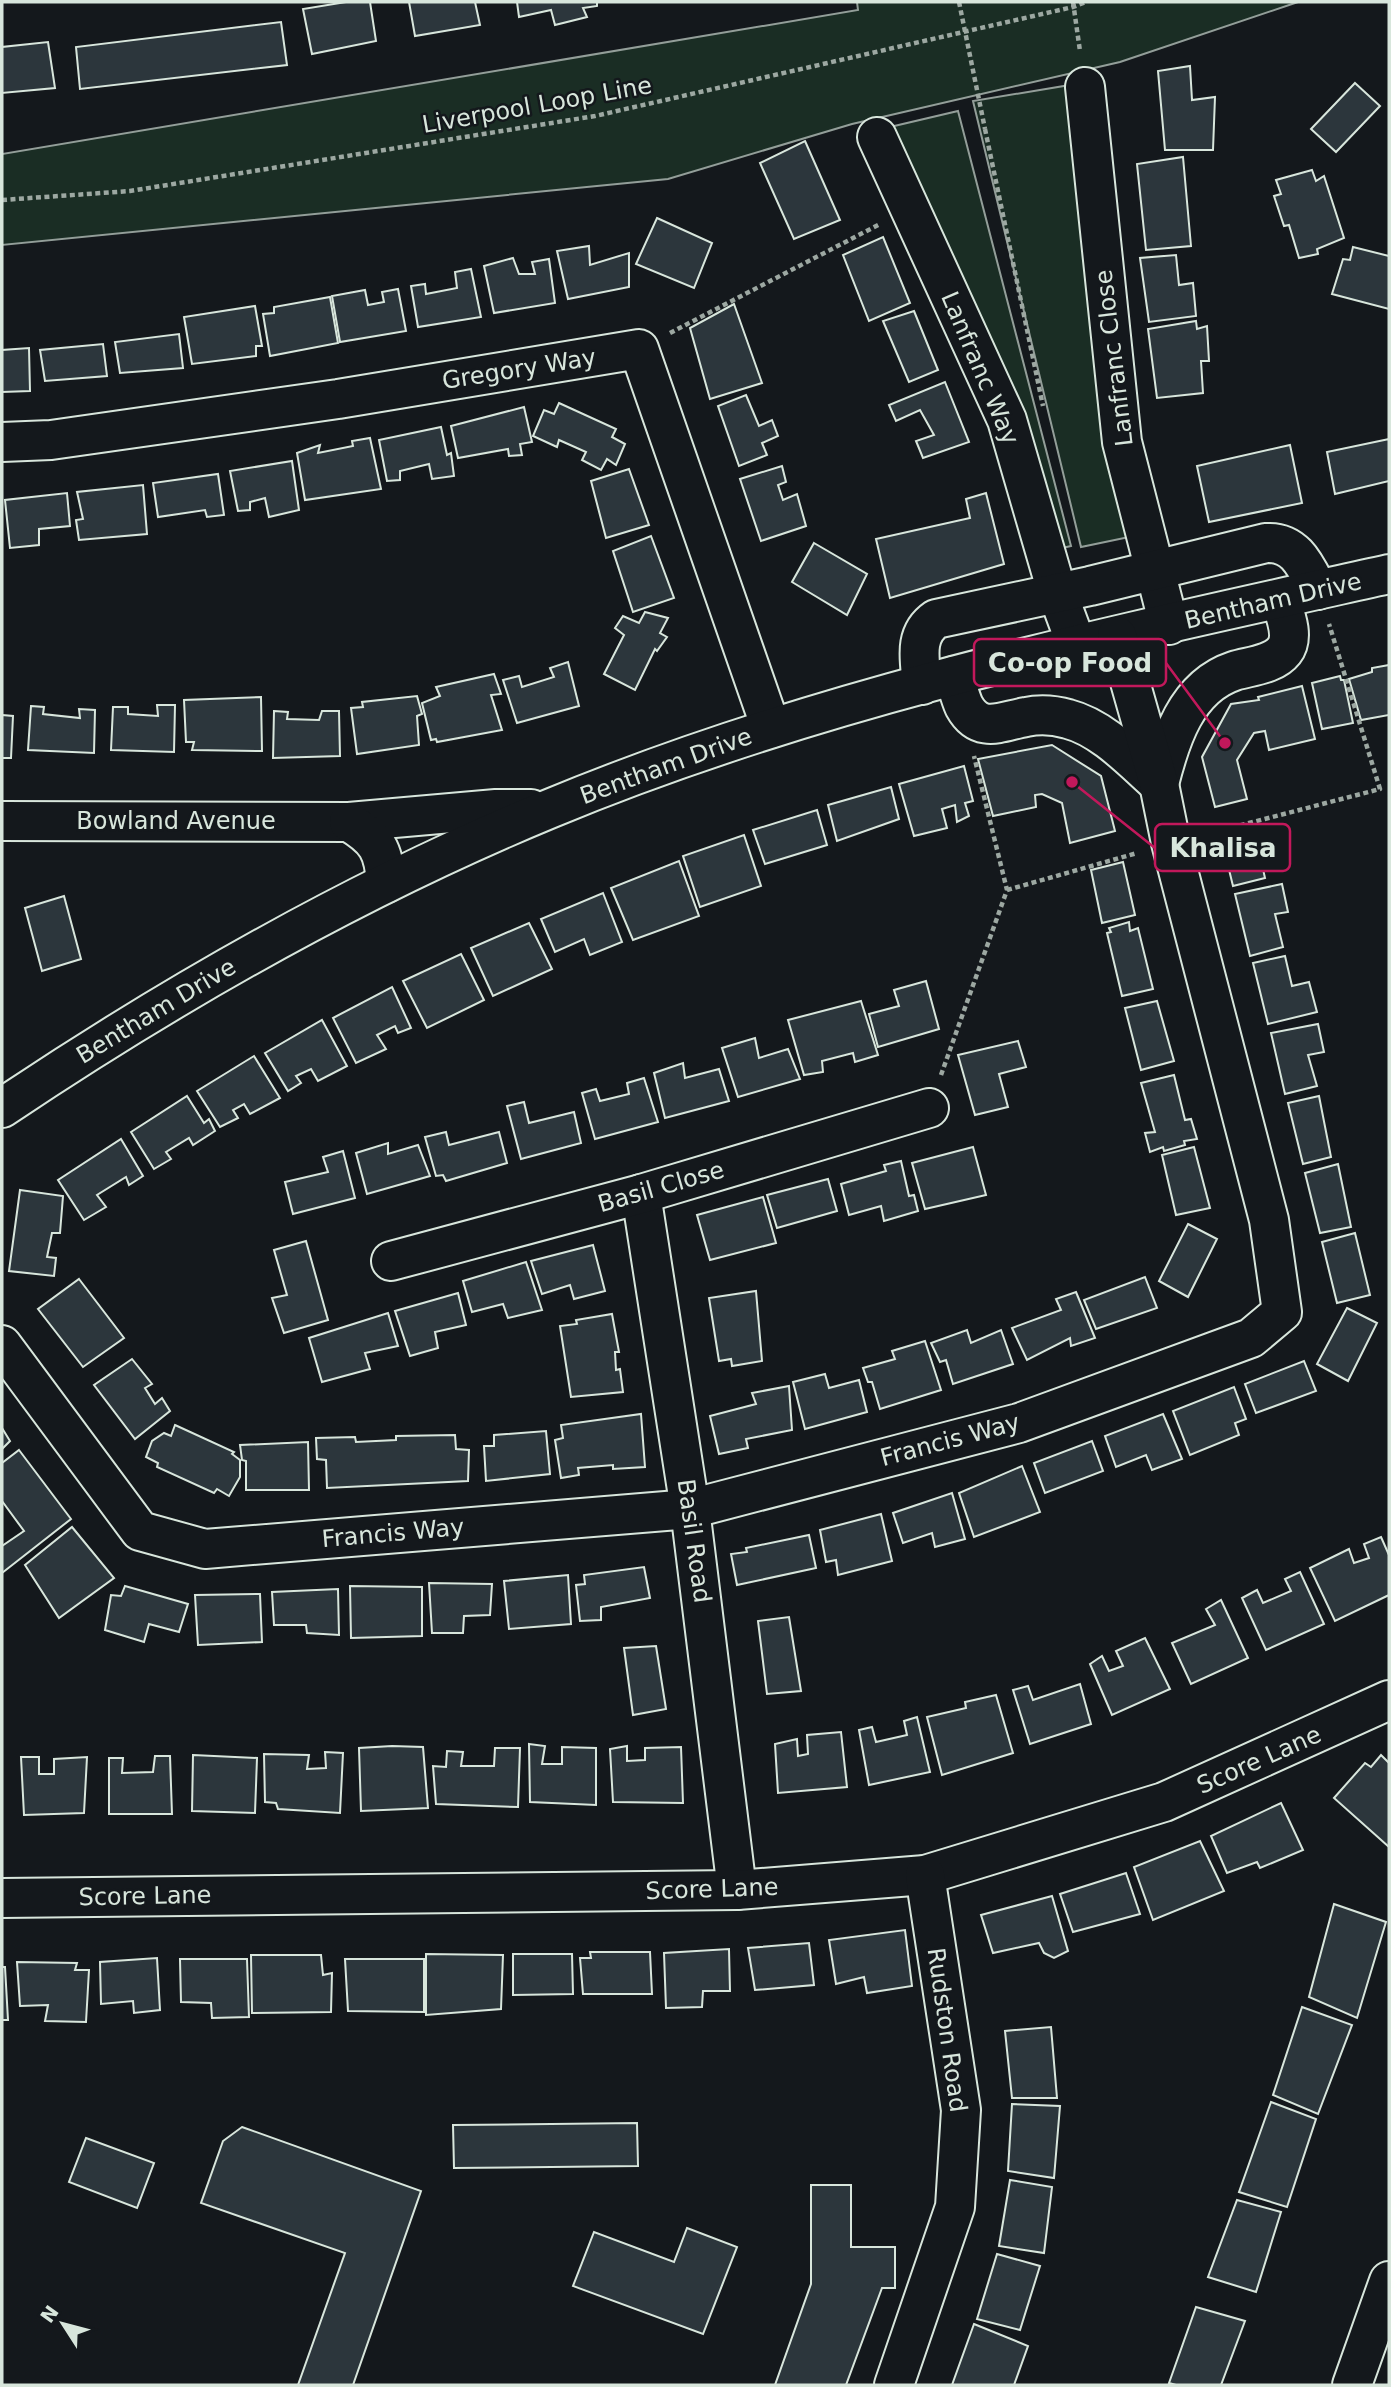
<svg xmlns="http://www.w3.org/2000/svg" width="1391" height="2387" font-family="'DejaVu Sans',sans-serif">
  <style>
    .green { fill: #1a2d24; stroke: #939e99; stroke-width: 2 }
    .building { fill: #2c363c; stroke: #d8e6dc; stroke-width: 2 }
    .lines { fill: none; stroke-linecap: round; stroke-linejoin: round }
    .minor-casing { stroke: #d8e6dc; stroke-width: 42 }
    .major-casing { stroke: #d8e6dc; stroke-width: 42 }
    .path { stroke: #9da8a2; stroke-width: 4.5; stroke-dasharray: 5 3.5; stroke-linecap: butt }
    .minor { stroke: #14181c; stroke-width: 38 }
    .major { stroke: #14181c; stroke-width: 38 }
    .path-bridge { stroke: #9da8a2; stroke-width: 4.5; stroke-dasharray: 5 3.5; stroke-linecap: butt }
    .labels { text-anchor: middle; stroke-width: 5; stroke-linejoin: round; paint-order: stroke }
    .street-label { font-size: 24px; fill: #d8e6dc; stroke: #14181c }
    .leader { fill: none; stroke: #c2185b; stroke-width: 2.5 }
    .callout-dot { fill: #c2185b; stroke: #14181c; stroke-width: 2.5 }
    .callout { fill: #14181c; stroke: #c2185b; stroke-width: 2.5 }
    .callout-label { font-size: 26px; text-anchor: middle; font-weight: bold; fill: #d8e6dc }
  </style>
  <rect width="100%" height="100%" fill="#14181c"/>
  <g class="green">
    <path d="M857,2h441l-178,60 -268,62 -184,55 -666,66v-91l856,-144z"/>
    <path d="M1076,84l58,452 -53,11 -108,-446z"/>
    <path d="M958,111l113,435 -13,3 -168,-422z"/>
  </g>
  <g class="building">
    <path d="M346,2h24l6,39 -64,13 -9,-45z"/>
    <path d="M409,2h66l5,23 -65,11z"/>
    <path d="M517,2h80v4l-14,2 4,9 -32,8 -4,-15 -32,7z"/>
    <path d="M281,22l6,43 -207,24 -4,-42z"/>
    <path d="M48,42l7,46 -53,5v-46z"/>
    <path d="M1190,66l2,34 23,-3 -2,53h-48l-7,-79z"/>
    <path d="M1355,83l25,23 -44,46 -25,-23z"/>
    <path d="M805,141l35,79 -46,19 -34,-76z"/>
    <path d="M1183,157l8,89 -45,4 -9,-86z"/>
    <path d="M1312,170l4,11 8,-5 20,62 -27,11 1,5 -19,4 -10,-33 -5,1 -10,-30 7,-2 -5,-14z"/>
    <path d="M657,218l55,25 -18,45 -58,-24z"/>
    <path d="M883,237l27,66 -41,18 -26,-66z"/>
    <path d="M589,246l1,19 39,-12v34l-61,12 -11,-48z"/>
    <path d="M1353,247l36,9v53l-57,-15 11,-35 7,1z"/>
    <path d="M1176,255l3,30 14,-2 3,33 -47,6 -9,-64z"/>
    <path d="M513,258l6,16h16l-3,-12 17,-3 6,44 -61,10 -10,-47z"/>
    <path d="M471,269l10,48 -63,10 -7,-41 14,-2 1,10 31,-6 -2,-16z"/>
    <path d="M398,289l8,42 -66,11 -8,-46 33,-6 3,15 16,-3 -2,-10z"/>
    <path d="M330,297l8,46 -68,13 -7,-42 11,-1v-6z"/>
    <path d="M734,304l28,79 -52,16 -20,-71z"/>
    <path d="M255,306l7,40h-6v10l-64,8 -8,-47z"/>
    <path d="M914,311l24,59 -29,12 -26,-61z"/>
    <path d="M1196,321l1,8 10,-3 2,35h-8l2,32 -46,5 -9,-69z"/>
    <path d="M179,334l4,34 -63,5 -5,-31z"/>
    <path d="M103,344l4,32 -62,5 -5,-31z"/>
    <path d="M29,348l1,43 -28,1v-42z"/>
    <path d="M945,382l24,60 -46,16 -7,-17 18,-6 -14,-25 -24,11 -7,-16z"/>
    <path d="M746,395l13,31 13,-6 6,16 -16,7 5,12 -28,11 -21,-60z"/>
    <path d="M559,403l57,26 -4,8 13,7 -9,21 -9,-6 -6,11 -19,-10 4,-8 -27,-12 -2,7 -24,-11 11,-26 10,4z"/>
    <path d="M524,407l8,35 -12,2 2,11 -13,1 -1,-7 -50,9 -7,-32z"/>
    <path d="M441,427l6,28 4,-2 3,23 -22,3 -3,-15 -29,7v9l-13,1 -8,-41z"/>
    <path d="M370,438l11,51 -76,11 -8,-47 23,-8 -2,8 35,-7 -1,-5z"/>
    <path d="M1389,439v42l-54,13 -8,-42z"/>
    <path d="M1290,445l12,58 -93,19 -12,-56z"/>
    <path d="M292,461l7,49 -30,7 -4,-19 -15,4v8l-12,1 -8,-40z"/>
    <path d="M782,466l4,16 -8,3 5,15 14,-6 9,32 -45,15 -21,-62z"/>
    <path d="M629,469l20,56 -43,13 -15,-57z"/>
    <path d="M218,474l6,41 -17,2 -2,-7 -47,7 -5,-34z"/>
    <path d="M143,485l4,49 -68,6 -3,-20 7,-1 -6,-27z"/>
    <path d="M67,493l3,33 -31,3v16l-29,3 -5,-48z"/>
    <path d="M986,493l18,71 -114,34 -14,-59 94,-21 -4,-19z"/>
    <path d="M651,536l23,62 -41,14 -20,-61z"/>
    <path d="M814,543l53,31 -20,41 -55,-33z"/>
    <path d="M645,612l23,6 -8,15 7,4 -10,14 -2,-2 -20,41 -31,-16 20,-39 -9,-7 8,-12 16,7z"/>
    <path d="M568,662l11,44 -62,17 -14,-43 16,-4 3,11 32,-10 -4,-9z"/>
    <path d="M1389,665v50l-28,5 -12,-41 23,-7v-4z"/>
    <path d="M494,674l7,20 -10,1 11,35 -65,12 -1,-3 -5,1 -9,-37 18,-7 -4,-9z"/>
    <path d="M1340,676l1,4h3l9,43 -31,6 -10,-46z"/>
    <path d="M1302,686l13,53 -46,11 -4,-19 -11,2 -17,27 10,39 -32,8 -13,-50 29,-53 28,-4 -1,-3z"/>
    <path d="M417,696l5,18 -5,2 2,29 -62,9 -6,-46 12,-1 -1,-5z"/>
    <path d="M261,697l1,54 -70,-1 2,-8h-8l-2,-42z"/>
    <path d="M157,705h18l-1,47 -63,-2 2,-43h15v7l30,2z"/>
    <path d="M31,706l13,1 -1,7 37,4 -1,-9 16,1 -1,43 -66,-3z"/>
    <path d="M274,711l14,1 -1,7 32,1 3,-9h17l1,45 -67,2z"/>
    <path d="M2,715l11,1 -2,42h-9z"/>
    <path d="M1052,745l49,31 14,55 -45,12 -8,-40 -20,-9 -7,1 1,12 -43,9 -15,-57z"/>
    <path d="M964,766l9,35 -8,2 4,13 -12,6 -2,-17 -13,4 5,19 -33,8 -15,-52z"/>
    <path d="M891,787l8,32 -62,22 -9,-36z"/>
    <path d="M817,810l10,35 -62,19 -12,-34z"/>
    <path d="M1254,829l11,49 -32,8 -12,-49z"/>
    <path d="M744,835l17,51 -61,21 -17,-51z"/>
    <path d="M679,861l20,55 -66,24 -22,-52z"/>
    <path d="M1123,862l12,53 -33,8 -11,-53z"/>
    <path d="M1282,884l6,28 -13,2 8,33 -33,9 -15,-62z"/>
    <path d="M603,893l19,49 -32,13 -6,-16 -29,13 -14,-33z"/>
    <path d="M64,896l17,63 -39,12 -17,-63z"/>
    <path d="M1129,922l1,9 8,-3 15,61 -31,7 -15,-63 4,-1 -2,-4z"/>
    <path d="M529,923l23,46 -59,27 -22,-48z"/>
    <path d="M461,954l23,46 -57,28 -24,-47z"/>
    <path d="M1285,956l7,30 17,-4 8,30 -49,12 -15,-61z"/>
    <path d="M926,981l13,48 -61,18 -9,-33 30,-8 -5,-16z"/>
    <path d="M392,987l19,41 -13,5 -3,-7 -18,9 9,14 -30,14 -23,-45z"/>
    <path d="M861,1001l17,54 -23,7 -2,-9 -31,8 1,11 -19,3 -16,-55z"/>
    <path d="M1157,1001l17,60 -33,9 -16,-62z"/>
    <path d="M322,1020l25,46 -29,15 -7,-12 -15,7 5,7 -13,8 -23,-38z"/>
    <path d="M1318,1024l6,28 -16,3 9,31 -32,8 -14,-61z"/>
    <path d="M755,1038l4,20 29,-9 12,30 -62,18 -16,-49z"/>
    <path d="M1018,1041l8,26 -27,7 9,33 -33,8 -17,-60z"/>
    <path d="M254,1056l26,42 -30,16 -6,-10 -11,6 5,8 -18,9 -23,-36z"/>
    <path d="M683,1063l2,15 34,-9 10,32 -64,17 -11,-45z"/>
    <path d="M1174,1075l11,45 6,-1 6,20 -13,2 1,4 -21,6 -1,-4 -13,5 -5,-19 10,-1 -14,-49z"/>
    <path d="M644,1078l14,44 -63,17 -13,-46 14,-4 4,12 29,-7 -2,-11z"/>
    <path d="M187,1096l17,27 5,-4 6,12 -22,14 -4,-7 -23,14 5,7 -17,10 -23,-37z"/>
    <path d="M1319,1096l12,61 -28,7 -15,-61z"/>
    <path d="M524,1102l5,21 45,-11 7,31 -60,16 -14,-53z"/>
    <path d="M446,1132l3,13 50,-13 8,31 -61,18 -3,-6 -7,1 -11,-39z"/>
    <path d="M121,1139l22,37 -14,9 -3,-8 -29,18 9,12 -22,13 -26,-40z"/>
    <path d="M388,1143v11l30,-9 12,31 -63,18 -11,-41z"/>
    <path d="M973,1147l13,48 -61,14 -13,-46z"/>
    <path d="M1194,1147l16,61 -34,7 -14,-60z"/>
    <path d="M343,1151l12,47 -62,16 -8,-32 43,-10 -5,-15z"/>
    <path d="M901,1161l8,35 5,-1 4,16 -34,10 -3,-15 -32,9 -8,-31 45,-13 -2,-6z"/>
    <path d="M1338,1164l13,63 -31,6 -15,-60z"/>
    <path d="M828,1179l9,32 -60,17 -10,-33z"/>
    <path d="M20,1190l43,6 -3,37h-8l-5,24 9,1 -2,18 -45,-5z"/>
    <path d="M763,1197l13,46 -66,17 -13,-45z"/>
    <path d="M1188,1224l29,15 -29,58 -29,-16z"/>
    <path d="M1355,1233l15,62 -33,8 -15,-61z"/>
    <path d="M306,1241l22,79 -44,13 -12,-35 15,-3 -13,-45z"/>
    <path d="M593,1245l12,46 -31,8 -4,-14 -28,9 -11,-33z"/>
    <path d="M526,1262l16,48 -34,8 -5,-14 -31,8 -9,-31z"/>
    <path d="M1145,1277l12,31 -61,21 -12,-29z"/>
    <path d="M79,1279l45,59 -41,29 -45,-58z"/>
    <path d="M756,1291l6,70 -30,5 -1,-7 -12,2 -10,-63z"/>
    <path d="M1076,1292l19,46 -24,8 -1,-8 -43,22 -15,-32 49,-18 -5,-11z"/>
    <path d="M458,1293l8,32 -31,7 3,16 -28,8 -15,-45z"/>
    <path d="M1347,1308l30,15 -29,58 -31,-17z"/>
    <path d="M388,1313l10,33 -33,7 5,16 -48,13 -13,-44z"/>
    <path d="M612,1314l7,38h-4l1,18 4,-1 3,23 -52,5 -11,-71 17,-2 -1,-4z"/>
    <path d="M967,1330l4,13 30,-13 12,34 -60,20 -7,-24 -6,2 -9,-19z"/>
    <path d="M925,1341l16,49 -61,19 -8,-27h-4l-5,-14 32,-9 -3,-8z"/>
    <path d="M132,1359l20,25 -7,4 10,16 7,-6 8,13 -35,28 -41,-54z"/>
    <path d="M1304,1361l12,30 -60,22 -11,-29z"/>
    <path d="M825,1374l4,14 30,-8 8,32 -62,17 -12,-47z"/>
    <path d="M789,1386l3,44 -46,9 2,9 -29,6 -9,-38 46,-12 -4,-11z"/>
    <path d="M1234,1387l12,32 -11,4 4,12 -49,20 -17,-44z"/>
    <path d="M641,1414l4,53 -32,2v-4l-35,3 1,7 -18,3 -6,-38 8,-2 -2,-13z"/>
    <path d="M1163,1414l19,45 -30,11 -6,-15 -30,12 -11,-31z"/>
    <path d="M175,1425l59,27 -2,2 8,6v17l-11,19 -12,-7 -3,4 -57,-26 1,-4 -12,-6 6,-16 12,-8 7,3z"/>
    <path d="M2,1428l8,13 -8,8z"/>
    <path d="M546,1431l4,43 -64,7 -2,-35h10v-11z"/>
    <path d="M455,1435l1,14 13,1 -1,31 -141,7 -1,-28 -9,-1 -1,-21 39,-1 1,5 40,-2v-4z"/>
    <path d="M1092,1441l11,30 -58,22 -11,-30z"/>
    <path d="M308,1442l1,48h-63v-29l-4,-1 -2,-15z"/>
    <path d="M19,1450l52,69 -69,54v-27l22,-15 -22,-30v-38z"/>
    <path d="M1022,1466l18,46 -66,25 -15,-44z"/>
    <path d="M952,1493l13,46 -30,8 -3,-14 -29,10 -10,-30z"/>
    <path d="M881,1514l11,47 -54,14 -2,-15 -10,2 -6,-32z"/>
    <path d="M72,1527l42,51 -55,40 -34,-53z"/>
    <path d="M809,1535l7,33 -79,17 -6,-31 16,-2 -1,-4z"/>
    <path d="M1381,1537l8,18v40l-54,26 -25,-53 39,-19 5,14 15,-5 -5,-14z"/>
    <path d="M644,1567l6,31 -49,9v13l-21,1 -4,-36 9,-1 -1,-9z"/>
    <path d="M1300,1572l24,52 -58,26 -24,-52 15,-8 6,13 28,-12 -6,-12z"/>
    <path d="M568,1575l3,49 -62,5 -5,-48z"/>
    <path d="M429,1583l63,1 -2,31 -26,1 -1,17h-31z"/>
    <path d="M125,1586l63,18 -9,28 -30,-8 -5,18 -39,-12 6,-35 10,1z"/>
    <path d="M350,1586l72,1v49l-71,2z"/>
    <path d="M338,1589l1,46 -32,-2 -1,-8h-32l-2,-33z"/>
    <path d="M260,1594l2,48 -64,3 -3,-50z"/>
    <path d="M1221,1600l27,58 -57,26 -19,-41 43,-18 -9,-16z"/>
    <path d="M789,1617l12,74 -34,3 -9,-73z"/>
    <path d="M1145,1638l25,51 -58,26 -22,-51 12,-8 7,15 14,-5 -7,-15z"/>
    <path d="M656,1646l10,63 -33,6 -9,-67z"/>
    <path d="M1080,1684l11,40 -61,20 -17,-54 15,-4 5,14z"/>
    <path d="M996,1695l17,58 -71,22 -15,-58 39,-9 -1,-6z"/>
    <path d="M917,1717l13,55 -61,13 -10,-55 13,-3 4,15 31,-7 -3,-14z"/>
    <path d="M841,1732l6,55 -69,6 -3,-49 22,-5 1,17 10,-2 -1,-19z"/>
    <path d="M529,1744l16,2 -3,18h20v-17l34,1v57l-66,-3z"/>
    <path d="M392,1746l31,1 5,61 -67,3 -2,-63z"/>
    <path d="M627,1746v15l18,-1v-12l36,-1 2,56 -70,-1 -3,-53z"/>
    <path d="M495,1748h25l-2,59 -82,-3 -3,-38 13,1 1,-16 16,1 -2,14h33z"/>
    <path d="M325,1752l18,1 -3,60 -62,-4 -2,-6 -11,-1 -1,-48 45,1 -2,14 19,-1z"/>
    <path d="M193,1755l64,3 -2,55 -63,-2z"/>
    <path d="M1381,1755l8,8v84l-55,-49 31,-35 6,4z"/>
    <path d="M155,1756h15l2,58h-63v-56h14l-1,15 31,-1z"/>
    <path d="M21,1757h18v17h15v-15l33,-2 -3,56 -60,2z"/>
    <path d="M1281,1803l22,47 -43,18 -3,-6 -30,11 -16,-37z"/>
    <path d="M1200,1841l24,50 -71,29 -19,-53z"/>
    <path d="M1126,1873l14,41 -67,18 -13,-38z"/>
    <path d="M1052,1896l16,55 -14,7 -10,-5 -5,-10 -46,10 -12,-38z"/>
    <path d="M1334,1904l52,18 -29,96 -48,-21z"/>
    <path d="M905,1930l7,56 -45,7 -3,-16 -28,7 -7,-44z"/>
    <path d="M809,1943l5,42 -59,5 -7,-42z"/>
    <path d="M729,1949l1,42h-27l-1,16 -36,1 -2,-55z"/>
    <path d="M590,1952h60l2,42h-69l-3,-36h11z"/>
    <path d="M426,1954l77,1 -2,54 -75,6z"/>
    <path d="M513,1954h59l1,40 -60,1z"/>
    <path d="M251,1955h70l2,20 9,-2 -1,39 -79,1z"/>
    <path d="M157,1958l3,52 -26,3 -1,-12 -32,3 -1,-42z"/>
    <path d="M180,1959h67l2,58 -37,1 -1,-15 -30,-1z"/>
    <path d="M345,1959h79v53l-76,-1z"/>
    <path d="M17,1962l60,1 -2,7h14l-3,52 -41,-1 3,-16 -28,1z"/>
    <path d="M2,1967h3l3,53h-6z"/>
    <path d="M1302,2007l50,18 -34,89 -45,-19z"/>
    <path d="M1051,2027l6,71h-45l-7,-67z"/>
    <path d="M1271,2102l45,17 -29,88 -48,-15z"/>
    <path d="M1012,2104l48,2 -6,72 -46,-7z"/>
    <path d="M637,2123l1,43 -184,2 -1,-43z"/>
    <path d="M242,2127l179,64 -68,194h-55l47,-132 -144,-50 22,-62z"/>
    <path d="M86,2138l68,25 -17,45 -68,-26z"/>
    <path d="M1010,2180l42,7 -8,66 -45,-7z"/>
    <path d="M811,2185h40v62h44v41h-13l-36,97h-71l36,-101z"/>
    <path d="M1237,2200l44,12 -25,80 -48,-15z"/>
    <path d="M687,2228l50,19 -34,87 -130,-48 21,-54 80,30z"/>
    <path d="M997,2254l43,12 -20,64 -43,-11z"/>
    <path d="M1196,2307l49,14 -24,64h-45l-7,-2z"/>
    <path d="M974,2324l54,22 -14,39h-62z"/>
  </g>
  <g class="lines">
    <defs>
      <g id="minor">
        <path d="M1085,87l37,355 47,183"/>
        <path d="M877,137l130,283 50,172 20,54"/>
        <path d="M2,442l49,-2 287,-41 301,-50 132,379"/>
        <path d="M954,676c3,9 6,21 10,30 16,29 38,15 62,11 14,-3 28,-2 42,2 35,9 65,42 91,65 11,-44 27,-97 75,-113 16,-5 39,-6 50,-20 11,-14 1,-37 -4,-52"/>
        <path d="M922,685c-2,-25 -9,-50 14,-66l154,-33 176,-43c30,-2 40,24 52,47"/>
        <path d="M2,821l347,1 147,-13h35"/>
        <path d="M349,822c28,17 35,28 37,61"/>
        <path d="M2,1108c173,-116 354,-219 547,-299 269,-112 557,-172 840,-235"/>
        <path d="M641,1194l49,315 47,381"/>
        <path d="M391,1261l250,-67 288,-86"/>
        <path d="M2,1345l138,186 65,18 485,-40 329,-86 232,-85 31,-26 -13,-92 -98,-377 -12,-59 -42,-148"/>
        <path d="M2,1898l735,-8 188,-15 239,-73 225,-102"/>
        <path d="M894,2385l61,-178 6,-97 -36,-235"/>
      </g>
      <path id="major" d="M1352,2385l37,-104"/>
    </defs>
    <use href="#minor" class="minor-casing"/>
    <use href="#major" class="major-casing"/>
    <g class="path">
      <path d="M1073,2l7,49"/>
      <path d="M985,129l58,277"/>
      <path d="M2,200l128,-9 465,-75 478,-109 13,-5"/>
      <path d="M670,333l210,-109"/>
      <path d="M1207,834l173,-45 -51,-165"/>
      <path d="M1007,890l130,-37"/>
      <path d="M941,1075l66,-185 -33,-134"/>
    </g>
    <use href="#minor" class="minor"/>
    <use href="#major" class="major"/>
    <path class="path-bridge" d="M959,2l26,127"/>
  </g>
  <g class="labels">
    <g class="street-label">
      <text transform="translate(537 105) rotate(-10)" y="8">Liverpool Loop Line</text>
      <text transform="translate(1114 358) rotate(-97)" y="8">Lanfranc Close</text>
      <text transform="translate(980 368) rotate(67)" y="8">Lanfranc Way</text>
      <text transform="translate(519 369) rotate(-9)" y="8">Gregory Way</text>
      <text transform="translate(1273 601) rotate(-13)" y="8">Bentham Drive</text>
      <text transform="translate(666 766) rotate(-20)" y="8">Bentham Drive</text>
      <text x="176" y="829">Bowland Avenue</text>
      <text transform="translate(156 1011) rotate(-31)" y="8">Bentham Drive</text>
      <text transform="translate(661 1187) rotate(-16)" y="8">Basil Close</text>
      <text transform="translate(950 1440) rotate(-15)" y="8">Francis Way</text>
      <text transform="translate(393 1533) rotate(-5)" y="8">Francis Way</text>
      <text transform="translate(694 1541) rotate(82)" y="8">Basil Road</text>
      <text transform="translate(1259 1760) rotate(-24)" y="8">Score Lane</text>
      <text transform="translate(712 1889) rotate(-2)" y="8">Score Lane</text>
      <text transform="translate(145 1896) rotate(-1)" y="8">Score Lane</text>
      <text transform="translate(947 2030) rotate(82)" y="8">Rudston Road</text>
    </g>
  </g>
  <path class="leader" d="M1225 743L1166 663M1072 782L1155 848"/>
  <g class="callout-dot">
    <circle cx="1225" cy="743" r="7"/>
    <circle cx="1072" cy="782" r="7"/>
  </g>
  <g class="callout">
    <rect x="974" y="639" width="192" height="47" rx="7"/>
    <rect x="1155" y="824" width="135" height="47" rx="7"/>
  </g>
  <g class="callout-label">
    <text x="1070" y="672">Co-op Food</text>
    <text x="1223" y="857">Khalisa</text>
  </g>
  <rect width="1391" height="2387" fill="none" stroke="#d8e6dc" stroke-width="7"/>
  <g transform="translate(63 2324) rotate(306)" stroke="#14181c" stroke-width="5" paint-order="stroke">
  <path d="M0-5L12 26L0 18L-12 26Z" fill="#d8e6dc"/>
  <text y="-10" font-size="19" font-weight="bold" text-anchor="middle" fill="#d8e6dc">N</text>
  </g>
</svg>
